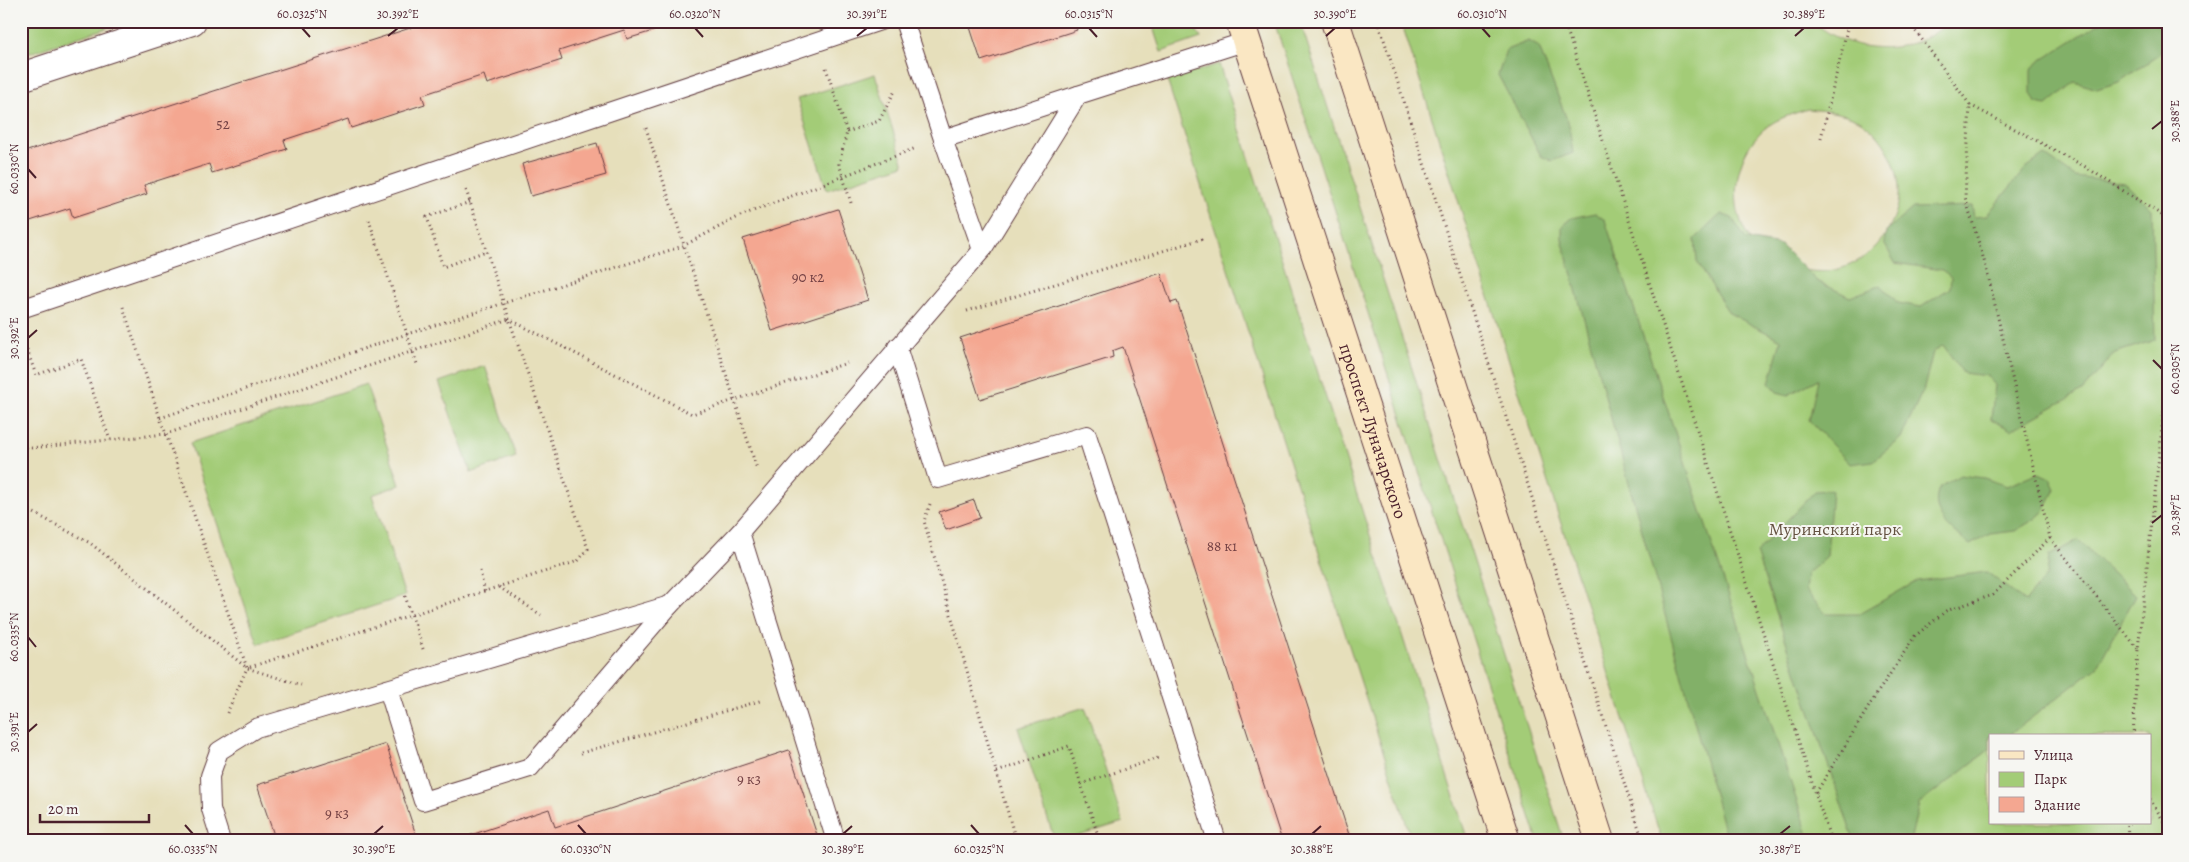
<svg xmlns="http://www.w3.org/2000/svg" width="2189" height="862" font-family="Alegreya,serif">
  <style>
    .green { fill: #a3cc77; stroke: #767651; fill-rule: evenodd }
    .forest { fill: #82b068; stroke: #66684a }
    .building { fill: #f4a791 }
    .lines { fill: none; stroke-linecap: round; stroke-linejoin: round }
    .service-casing { stroke: #613c41; stroke-width: 20 }
    .minor-casing { stroke: #613c41; stroke-width: 30 }
    .secondary-casing { stroke: #613c41; stroke-width: 30 }
    .path { stroke: #613c41; stroke-width: 3; stroke-dasharray: 1 4; stroke-linecap: butt }
    .service { stroke: #fff; stroke-width: 18 }
    .minor { stroke: #fff; stroke-width: 28 }
    .secondary { stroke: #fae7c3; stroke-width: 28 }
    .ticks { fill: none; stroke: #4a1f2b; stroke-width: 2 }
    .labels { text-anchor: middle; stroke-width: 4; stroke-linejoin: round; paint-order: stroke }
    .number-label { font-size: 15px; fill: #744144 }
    .street-label { font-size: 18px; fill: #4a1f2b; stroke: #f6f6f2 }
    .park-label { font-size: 18px; fill: #655342; stroke: #f6f6f2 }
    .neatline { fill: none; stroke: #4a1f2b; stroke-width: 2 }
    .ticks-label { font-size: 12px; text-anchor: middle; fill: #4a1f2b }
  </style>
  <rect width="100%" height="100%" fill="#f6f6f2"/>
  <filter id="ink" filterUnits="userSpaceOnUse"><feTurbulence type="fractalNoise" baseFrequency=".02" numOctaves="2"/><feDisplacementMap in="SourceGraphic" scale="10" xChannelSelector="R" yChannelSelector="G"/><feConvolveMatrix kernelMatrix="1 2 1 2 8 2 1 2 1" color-interpolation-filters="sRGB"/></filter>
  <filter id="wash" filterUnits="userSpaceOnUse"><feTurbulence type="fractalNoise" baseFrequency=".0096" numOctaves="4" result="noise"/><feDisplacementMap in="SourceGraphic" scale="20" xChannelSelector="R" yChannelSelector="G"/><feGaussianBlur stdDeviation="1.12" result="paint"/><feColorMatrix in="noise" values="0 0 0 0 0 0 0 0 0 0 0 0 0 0 0 0 0 1.4 0 .05"/><feComposite in="paint" operator="in"/></filter>
  <g filter="url(#wash)">
    <rect width="100%" height="100%" fill="#e6dfbb"/>
    <g class="green">
      <path d="M21,21h107l-107,35z"/>
      <path d="M1151,21h40l10,17 -40,14z"/>
      <path d="M1274,21h26l264,820h-26z"/>
      <path d="M1401,21h412c36,34 100,37 136,0h219v820h-506zM1808,109c18,2 34,3 51,11 29,17 48,60 37,92 -21,61 -84,77 -134,39 -35,-27 -32,-86 -4,-116 13,-15 31,-20 50,-26zM1990,736h160v87h-160z"/>
      <path d="M1219,64l249,777h-56l-245,-761z"/>
      <path d="M875,74l29,91 -77,25 -30,-91z"/>
      <path d="M485,366l31,91 -45,16 -32,-91z"/>
      <path d="M366,384l34,101 -28,10 33,101 -147,48 -68,-201z"/>
      <path d="M1085,707l38,115 -60,19h-8l-37,-113z"/>
    </g>
    <g class="forest">
      <path d="M2103,21h65v13l-8,20 -41,28 -22,7 -22,-7 -28,23 -11,-2 -5,-10v-24l9,-8z"/>
      <path d="M1529,41l10,6 30,78 4,28 -21,8 -11,-5 -43,-81 8,-25z"/>
      <path d="M2044,155l31,22 50,6 27,26 3,131 -40,13 -33,38 -71,39 -20,-11 4,-34 -8,-9 -24,-3 -20,-28 -10,7 -9,36 -23,50 -28,23 -23,3 -41,-44 9,-41 -30,16 -11,-3 -8,-9 12,-43 -52,-27 -32,-51 -2,-23 26,-25 11,4 14,21 35,6 36,36 33,16 31,-12 17,18 23,4 29,-19 1,-11 -9,-7 -47,-7 -11,-20 2,-12 27,-23 59,-2 2,11 12,-1 40,-48z"/>
      <path d="M1595,213l10,7 205,621h-83l-165,-602v-13l9,-8z"/>
      <path d="M2039,473l11,5 5,11 -11,22 -9,8 -20,12 -25,3 -20,11c-19,-16 -41,-29 -31,-57l21,-13 24,3 23,8z"/>
      <path d="M1832,490l-5,66 -20,18 -2,16 21,24h33l58,-33 70,-9 38,30 22,-27 2,-19 29,-16 58,55 -39,72 -89,69h-18v13l-71,55 -9,37h-56l-98,-288 59,-62z"/>
    </g>
    <g id="blocks">
      <g class="building">
        <path d="M432,21l250,1 -55,17 -3,-9 -65,21 3,9 -75,24 -3,-9 -62,20 3,9 -74,24 -3,-9 -64,21 3,9 -75,24 -3,-9 -65,21 3,9 -74,24 -3,-10 -49,16v-71z"/>
        <path d="M968,21h106l3,9 -96,31z"/>
        <path d="M597,143l9,32 -75,21 -9,-32z"/>
        <path d="M838,209l30,91 -96,31 -29,-92z"/>
        <path d="M1161,273l10,30 6,-2 174,540h-69l-159,-494 -11,4 1,6 -133,42 -20,-61z"/>
        <path d="M974,500l6,18 -34,12 -7,-18z"/>
        <path d="M386,744l32,97h-142l-19,-56z"/>
        <path d="M789,750l30,91h-366l96,-32 6,18z"/>
      </g>
    </g>
  </g>
  <g filter="url(#ink)">
    <use href="#blocks" fill-opacity="0" stroke="#613c41" stroke-width="1"/>
    <g class="lines">
      <defs>
        <g id="service">
          <path d="M904,21l39,118 135,-44"/>
          <path d="M943,139l39,111"/>
          <path d="M21,309l859,-288"/>
          <path d="M897,347l41,132 149,-44 130,406"/>
          <path d="M740,532l96,309"/>
          <path d="M388,689l35,112 107,-33 140,-163"/>
          <path d="M221,841l-10,-32 -1,-33 9,-25 37,-23 414,-123 70,-73 242,-282 96,-155 169,-54"/>
        </g>
        <path id="minor" d="M21,77l171,-56"/>
        <g id="secondary">
          <path id="s1" d="M1240,21l266,820"/>
          <path d="M1335,21l265,820"/>
        </g>
      </defs>
      <use href="#service" class="service-casing"/>
      <use href="#minor" class="minor-casing"/>
      <use href="#secondary" class="secondary-casing"/>
      <g class="path">
        <path d="M1378,21l265,820"/>
        <path d="M1564,21l267,820"/>
        <path d="M1905,21l13,13 52,71 -5,92 21,70 64,271 88,111"/>
        <path d="M826,68l21,64 -8,32 13,42"/>
        <path d="M1970,105l114,61 84,53"/>
        <path d="M646,128l111,341"/>
        <path d="M847,132l32,-11 17,-32"/>
        <path d="M1821,138l28,-117"/>
        <path d="M466,190l43,129 183,95 155,-51"/>
        <path d="M470,202l-43,15 16,50 43,-16"/>
        <path d="M369,220l49,147"/>
        <path d="M967,311l238,-73"/>
        <path d="M22,336l14,39 45,-16 29,81"/>
        <path d="M160,418l247,-84 276,-88 57,-30 176,-68"/>
        <path d="M21,449l145,-15 343,-115 79,230 -10,12 -331,107 -81,-234 -6,-16 -38,-114"/>
        <path d="M930,504l-6,17 92,320"/>
        <path d="M21,506l69,37 157,125 54,17"/>
        <path d="M480,571l5,21"/>
        <path d="M499,587l42,28"/>
        <path d="M405,596l18,53"/>
        <path d="M227,713l20,-45"/>
        <path d="M2133,736l5,-87 30,-276"/>
        <path d="M581,753l182,-53"/>
        <path d="M997,772l72,-26 12,38"/>
        <path d="M1816,793l60,-98 39,-59 31,-25 47,-16 57,-57"/>
        <path d="M2150,799l18,29"/>
        <path d="M21,800l13,41"/>
        <path d="M1100,841l-19,-57 80,-27"/>
        <path d="M2127,841l1,-18"/>
      </g>
      <use href="#service" class="service"/>
      <use href="#minor" class="minor"/>
      <use href="#secondary" class="secondary"/>
    </g>
  </g>
  <path class="ticks" d="M302,28l8,9M695,28l8,9M1089,28l8,9M1482,28l8,9M388,36l10,-8M857,36l10,-8M1326,36l9,-8M1795,36l9,-8M2152,129l10,-8M28,169l8,9M28,338l9,-8M2153,360l9,9M2152,523l10,-8M28,637l8,10M28,732l9,-8M185,825l8,9M578,825l8,9M971,825l8,9M374,834l9,-8M843,834l9,-8M1312,834l9,-8M1780,834l10,-8"/>
  <g class="labels">
    <g class="number-label">
      <text x="223" y="129">52</text>
      <text x="808" y="282">90 к2</text>
      <text x="1222" y="551">88 к1</text>
      <text x="749" y="784">9 к3</text>
      <text x="337" y="818">9 к3</text>
    </g>
    <g class="street-label">
      <text dy="6" stroke="none"><textPath href="#s1" startOffset="431">проспект Луначарского</textPath></text>
    </g>
    <g class="park-label">
      <text x="1835" y="535">Муринский парк</text>
    </g>
  </g>
  <rect width="2189" height="862" fill="none" stroke="#f6f6f2" stroke-width="55"/>
  <rect x="1989" y="734" width="162" height="90" fill="#f6f6f2" stroke="#b1a0a2"/>
  <rect x="1999" y="751" width="25" height="8" fill="#fae7c3" stroke="#b1a0a2"/>
  <text x="2034" y="760" font-size="15" fill="#4a1f2b">Улица</text>
  <rect x="1999" y="772" width="25" height="15" fill="#a3cc77" stroke="#b1a0a2"/>
  <text x="2034" y="784" font-size="15" fill="#4a1f2b">Парк</text>
  <rect x="1999" y="797" width="25" height="15" fill="#f4a791" stroke="#b1a0a2"/>
  <text x="2034" y="810" font-size="15" fill="#4a1f2b">Здание</text>
  <path d="M40 814v8h109v-8" fill="none" stroke="#4a1f2b" stroke-width="2.5"/>
  <text x="48" y="814" font-size="15" fill="#4a1f2b" stroke="#f6f6f2" stroke-width="4" paint-order="stroke">20 m</text>
  <rect x="28" y="28" width="2134" height="806" class="neatline"/>
  <g class="ticks-label">
    <text x="302" y="18">60.0325°N</text>
    <text x="398" y="18">30.392°E</text>
    <text x="695" y="18">60.0320°N</text>
    <text x="867" y="18">30.391°E</text>
    <text x="1089" y="18">60.0315°N</text>
    <text x="1335" y="18">30.390°E</text>
    <text x="1482" y="18">60.0310°N</text>
    <text x="1804" y="18">30.389°E</text>
    <text transform="translate(2175 121) rotate(-90)" y="4">30.388°E</text>
    <text transform="translate(14 169) rotate(-90)" y="4">60.0330°N</text>
    <text transform="translate(14 338) rotate(-90)" y="4">30.392°E</text>
    <text transform="translate(2175 369) rotate(-90)" y="4">60.0305°N</text>
    <text transform="translate(2175 515) rotate(-90)" y="4">30.387°E</text>
    <text transform="translate(14 637) rotate(-90)" y="4">60.0335°N</text>
    <text transform="translate(14 732) rotate(-90)" y="4">30.391°E</text>
    <text x="193" y="853">60.0335°N</text>
    <text x="374" y="853">30.390°E</text>
    <text x="586" y="853">60.0330°N</text>
    <text x="843" y="853">30.389°E</text>
    <text x="979" y="853">60.0325°N</text>
    <text x="1312" y="853">30.388°E</text>
    <text x="1780" y="853">30.387°E</text>
  </g>
</svg>
